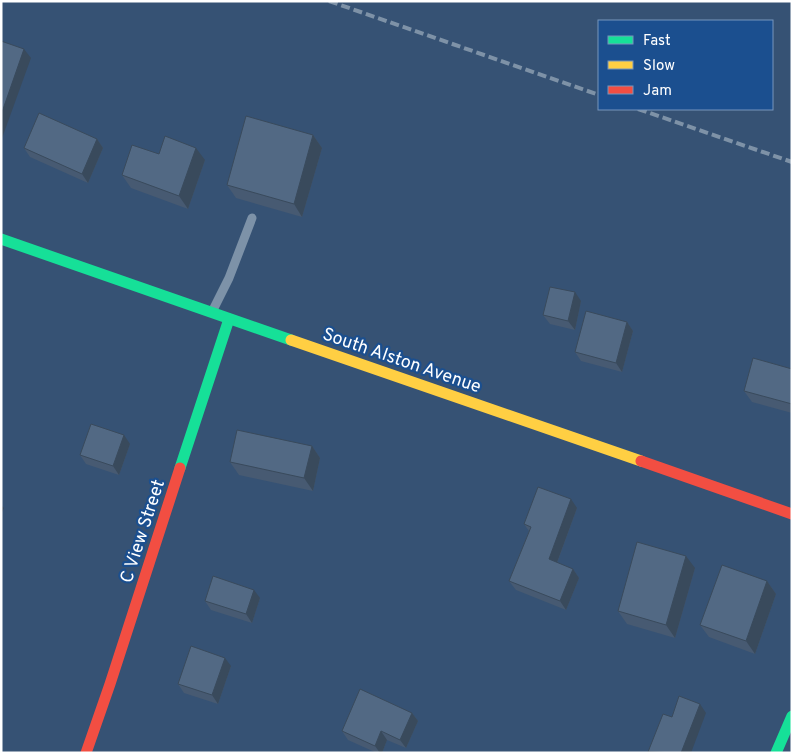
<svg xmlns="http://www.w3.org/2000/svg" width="793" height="754" font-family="Overpass,sans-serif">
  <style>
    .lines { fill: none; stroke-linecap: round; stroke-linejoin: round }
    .lane { stroke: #7d92a8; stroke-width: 9 }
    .fast { stroke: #16e098; stroke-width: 11 }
    .slow { stroke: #ffcf43; stroke-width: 11 }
    .jam { stroke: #f24e42; stroke-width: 11 }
    .rail { stroke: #7e92a7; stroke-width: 4; stroke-dasharray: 9 4; stroke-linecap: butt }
    .wall { fill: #475a72 }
    .shaded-wall { fill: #394a5c }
    .building { fill: #526984; stroke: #394a5c }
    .labels { text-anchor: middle; stroke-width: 4.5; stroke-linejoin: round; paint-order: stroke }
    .street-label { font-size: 18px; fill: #fff; stroke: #1b4f8f }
  </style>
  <rect width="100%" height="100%" fill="#365274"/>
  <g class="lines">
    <path class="lane" d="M213,310l16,-32 23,-60"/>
    <g class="fast">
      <path d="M1,239l290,101"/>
      <path d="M180,468l49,-149"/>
      <path d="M776,753l16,-37"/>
    </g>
    <path class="slow" d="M291,340l350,121"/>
    <g class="jam">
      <path d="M641,461l151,53"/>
      <path d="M86,753l24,-69 70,-216"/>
    </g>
    <g class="rail">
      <path d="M329,1l270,94"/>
      <path d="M638,109l154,53"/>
    </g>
  </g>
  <g class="wall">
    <path d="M313,135l9,13 -20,69 -66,-19 -9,-13z"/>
    <path d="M97,139l6,9 -15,35 -58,-26 -6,-9z"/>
    <path d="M205,160l-17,49 -57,-21 -9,-13z"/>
    <path d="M581,301l-6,29 -25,-6 -7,-9z"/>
    <path d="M627,322l6,9 -11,41 -41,-11 -6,-9z"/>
    <path d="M792,369v44l-40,-11 -8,-11z"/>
    <path d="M130,444l-11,31 -33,-11 -6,-9z"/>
    <path d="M312,446l8,12 -7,33 -74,-16 -9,-13z"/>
    <path d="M577,508l-20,55 16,6 6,9 -13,32 -50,-20 -7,-9 20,-50 -5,-7z"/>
    <path d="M695,568l-20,70 -48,-14 -9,-13z"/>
    <path d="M767,581l9,13 -21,60 -46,-17 -9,-12z"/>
    <path d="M260,598l-8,25 -41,-13 -6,-9z"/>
    <path d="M231,666l-13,38 -34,-11 -6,-9z"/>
    <path d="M412,713l6,8 -12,27 -19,-8 -5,13h-5l-29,-13 -6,-9z"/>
  </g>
  <g class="shaded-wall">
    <path d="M24,49l7,9 -30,83v-26z"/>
    <path d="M313,135l9,13 -20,69 -8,-13z"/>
    <path d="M97,139l6,9 -15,35 -6,-9z"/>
    <path d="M196,148l9,12 -17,49 -9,-13z"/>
    <path d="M575,292l6,9 -6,29 -7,-9z"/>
    <path d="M627,322l6,9 -11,41 -6,-9z"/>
    <path d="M124,435l6,9 -11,31 -6,-9z"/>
    <path d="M312,446l8,12 -7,33 -9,-13z"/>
    <path d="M571,499l6,9 -22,60 -6,-9z"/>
    <path d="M1,505l3,3 -3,6z"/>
    <path d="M686,556l9,12 -20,70 -9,-13z"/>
    <path d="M573,569l6,9 -13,32 -6,-9z"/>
    <path d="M767,581l9,13 -21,60 -9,-13z"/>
    <path d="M254,590l6,8 -8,25 -6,-9z"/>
    <path d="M225,658l6,8 -13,38 -6,-9z"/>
    <path d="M700,704l6,9 -15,40h-10z"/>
    <path d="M412,713l6,8 -12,27 -6,-8z"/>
    <path d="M381,731l6,9 -5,13h-2l-5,-7z"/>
  </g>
  <g class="building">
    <path d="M1,41l23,8 -23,66z"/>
    <path d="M39,113l58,26 -15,35 -58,-26z"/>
    <path d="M246,116l67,19 -19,69 -67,-19z"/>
    <path d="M165,136l31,12 -17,48 -57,-21 10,-30 27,9z"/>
    <path d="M550,287l25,5 -7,29 -25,-6z"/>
    <path d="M586,311l41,11 -11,41 -41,-11z"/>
    <path d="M753,358l39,11v35l-48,-13z"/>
    <path d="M91,424l33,11 -11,31 -33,-11z"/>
    <path d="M237,430l75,16 -8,32 -74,-16z"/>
    <path d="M538,487l33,12 -22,60 24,10 -13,32 -51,-20 22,-54 -7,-3z"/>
    <path d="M637,542l49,14 -20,69 -48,-14z"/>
    <path d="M722,565l45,16 -21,60 -46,-16z"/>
    <path d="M213,576l41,14 -8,24 -41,-13z"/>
    <path d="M191,646l34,12 -13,37 -34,-11z"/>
    <path d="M360,689l52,24 -12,27 -19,-9 -6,15 -33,-15z"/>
    <path d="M679,696l21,8 -19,49 -33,-1 15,-38 9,3z"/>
  </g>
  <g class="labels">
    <g class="street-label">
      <text transform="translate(402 360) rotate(19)" y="6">South Alston Avenue</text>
      <text transform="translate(142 531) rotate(-72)" y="6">C View Street</text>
    </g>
  </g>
  <rect width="793" height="754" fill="none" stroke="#ffffff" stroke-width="5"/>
  <rect x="598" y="20" width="175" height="90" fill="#1b4f8f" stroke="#7695bc"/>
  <rect x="608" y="36" width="25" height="8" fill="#16e098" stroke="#7695bc"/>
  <text x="643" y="45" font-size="15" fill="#ffffff">Fast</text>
  <rect x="608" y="61" width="25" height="8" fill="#ffcf43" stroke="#7695bc"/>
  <text x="643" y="70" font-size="15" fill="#ffffff">Slow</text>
  <rect x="608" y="86" width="25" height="8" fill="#f24e42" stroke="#7695bc"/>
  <text x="643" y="95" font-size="15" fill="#ffffff">Jam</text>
</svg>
